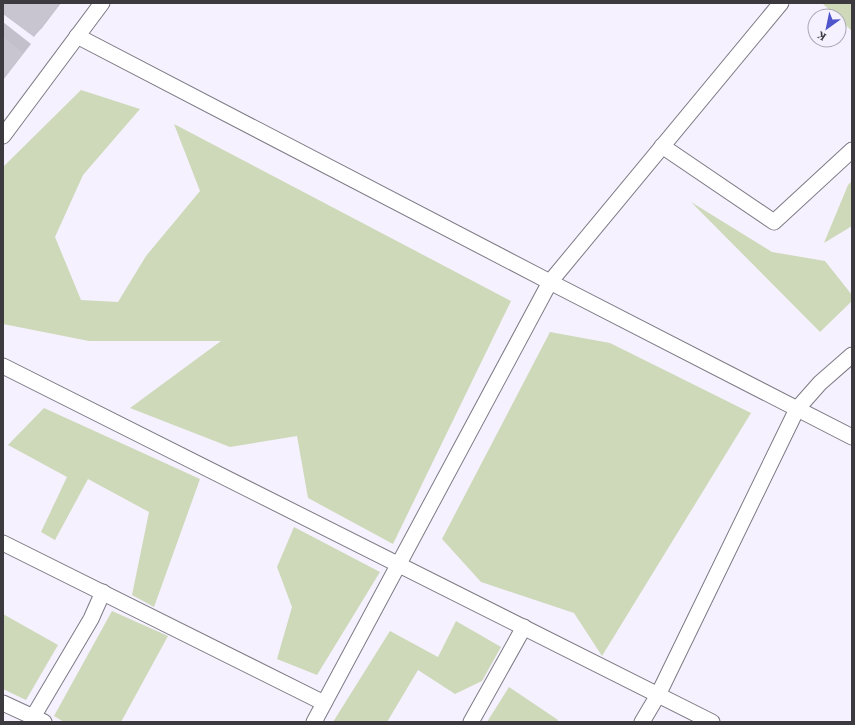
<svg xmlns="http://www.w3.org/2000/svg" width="855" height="725" font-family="Spectral,serif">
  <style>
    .green { fill: #ced9b9 }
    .shadow { fill: #0003 }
    .building { fill: #c8c5d1 }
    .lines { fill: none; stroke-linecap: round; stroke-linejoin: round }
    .minor-casing { stroke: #7d7a85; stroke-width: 17 }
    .minor { stroke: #fff; stroke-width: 15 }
  </style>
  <rect width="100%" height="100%" fill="#f5f1fe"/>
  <g class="green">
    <path d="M822,3h30v28l-13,-12v-3h-3z"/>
    <path d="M81,90l59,19 -57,66 -28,62 26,63 37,2 28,-46 54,-65 -26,-67 337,177 -118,243 -85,-46 -11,-62 -67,11 -100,-39 91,-67h-132l-86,-17v-157z"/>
    <path d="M852,181v45l-28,17 24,-58z"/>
    <path d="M691,202l81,50 53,9 27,34v6l-32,31z"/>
    <path d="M550,332l60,11 141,70 -149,243 -28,-43 -93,-31 -39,-43z"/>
    <path d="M44,408l156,71 -46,128 -22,-12 17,-83 -61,-33 -33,61 -14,-8 26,-55 -59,-32z"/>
    <path d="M294,527l86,45 -63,103 -40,-16 15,-52 -15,-40z"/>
    <path d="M112,611l56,25 -47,86h-57l-10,-6z"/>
    <path d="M3,614l55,31 -32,55 -23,-11z"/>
    <path d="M456,621l45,26 -19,34 -27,13 -37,-24 -31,52h-54l57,-91 48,26z"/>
    <path d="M509,687l49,33 -1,2h-70z"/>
  </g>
  <g class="shadow">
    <path d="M3,3h58l-19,25 -8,8 -31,-24z"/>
    <path d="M3,22l28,22 -28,36z"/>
  </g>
  <g class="building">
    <path d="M3,3h57l-26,34 -31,-23z"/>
    <path d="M3,37l20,16 -20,26z"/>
  </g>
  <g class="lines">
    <defs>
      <g id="minor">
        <path d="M77,36l473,246 302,155"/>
        <path d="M3,136l99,-133"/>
        <path d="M662,146l112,76 78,-72"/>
        <path d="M3,366l709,356"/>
        <path d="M3,543l321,160"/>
        <path d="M3,703l41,19"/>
        <path d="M33,717l58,-98 12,-27"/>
        <path d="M314,722l236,-440 231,-279"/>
        <path d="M471,722l53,-95"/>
        <path d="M642,722l16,-27 139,-286 23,-26 32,-28"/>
      </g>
    </defs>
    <use href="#minor" class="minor-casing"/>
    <use href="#minor" class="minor"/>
  </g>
  <rect width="855" height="725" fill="none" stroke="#3c3a3f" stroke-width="8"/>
  <g transform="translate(827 28) rotate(213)"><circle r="19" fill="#f5f1fe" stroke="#aba8b2"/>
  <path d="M0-3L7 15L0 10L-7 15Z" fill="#5055cb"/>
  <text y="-6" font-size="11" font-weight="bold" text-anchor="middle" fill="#3c3a3f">K</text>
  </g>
</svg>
